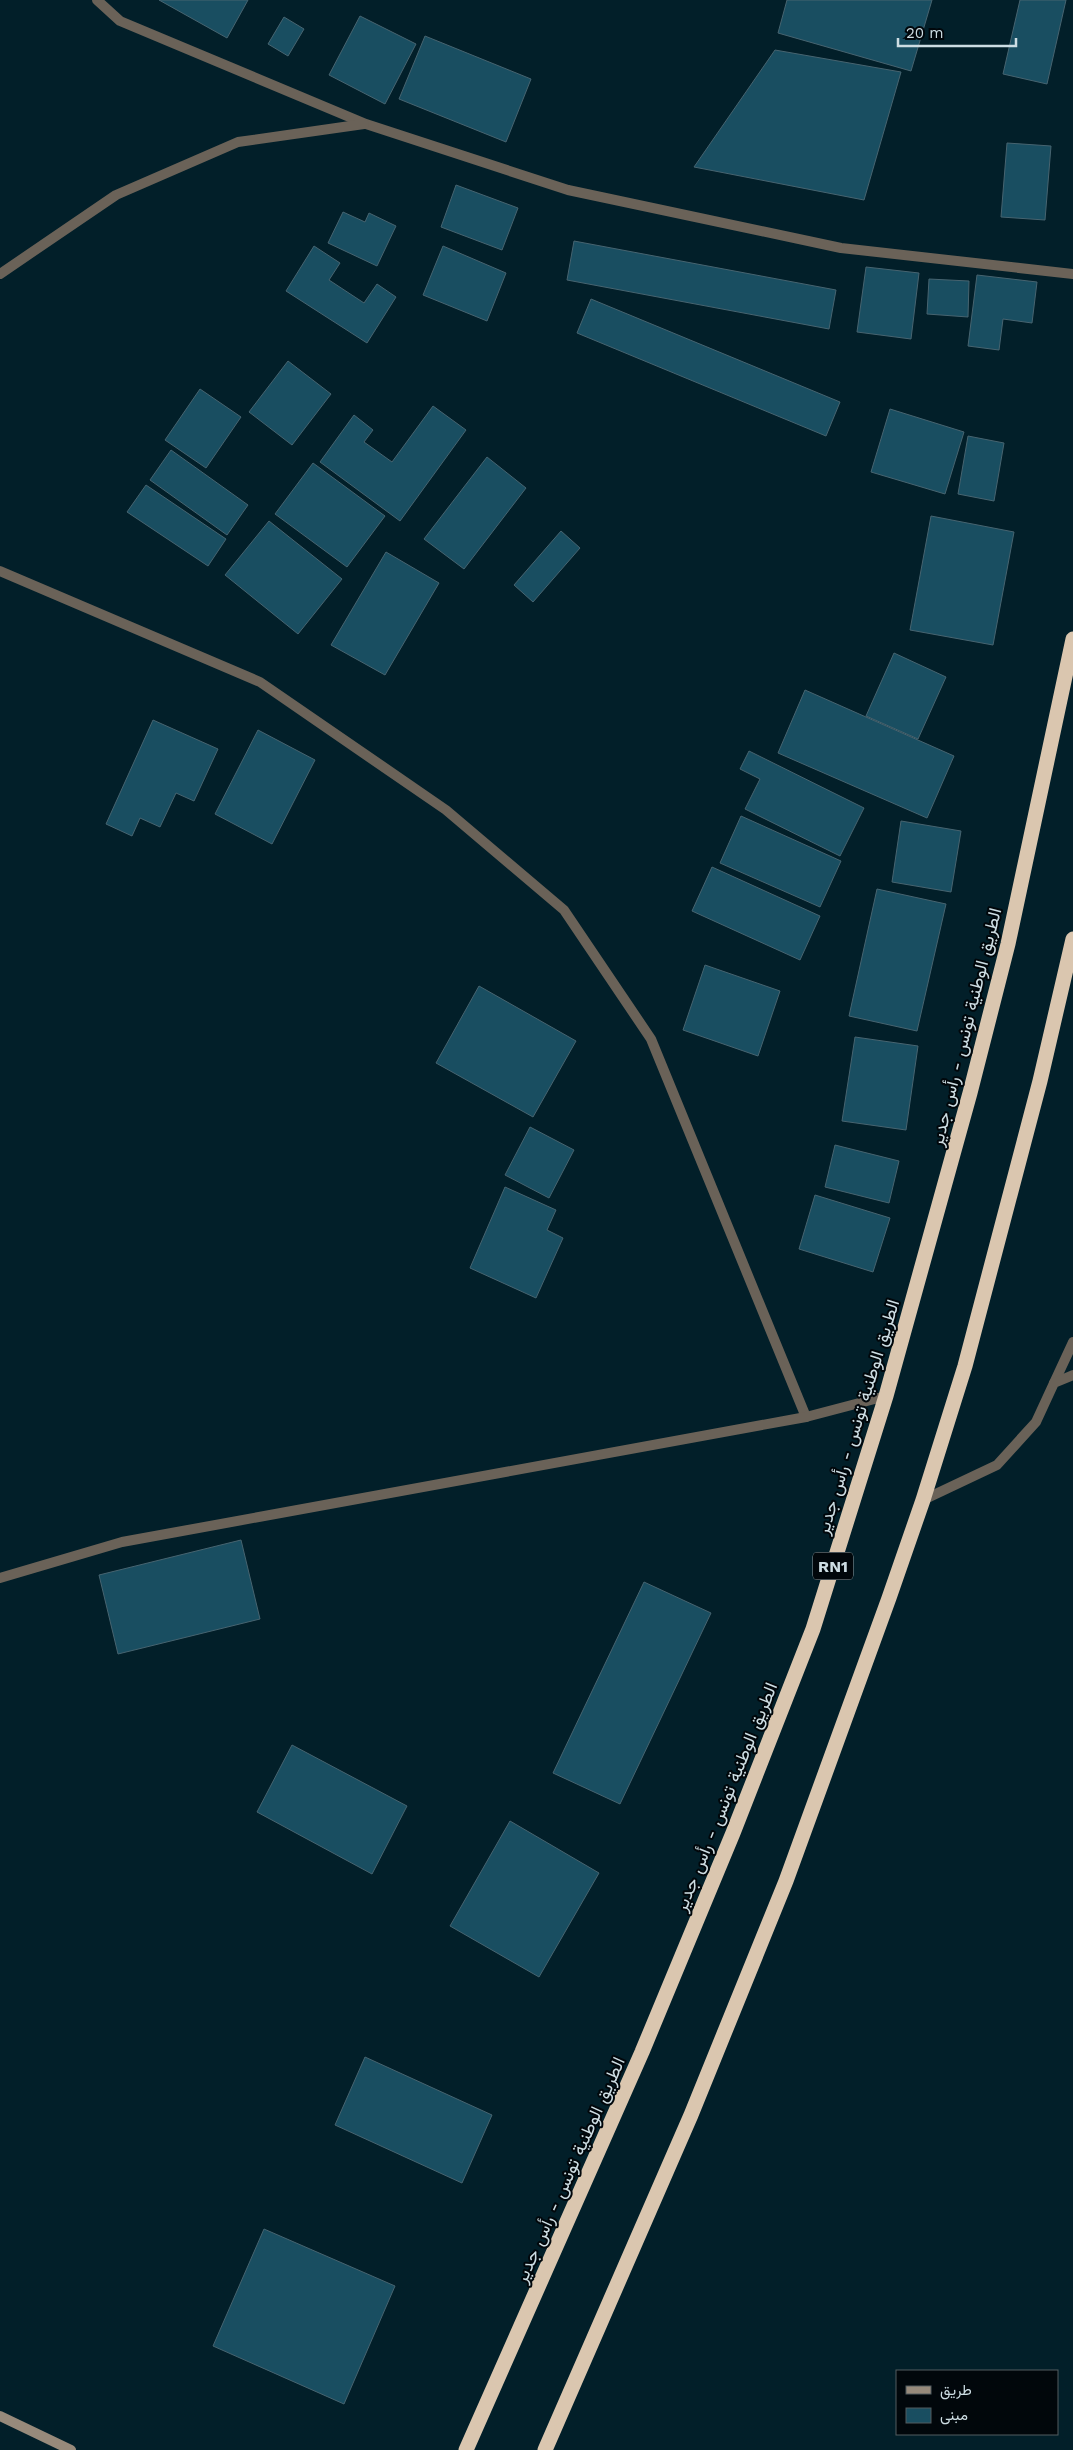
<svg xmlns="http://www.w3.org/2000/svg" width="1073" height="2450" font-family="'Work Sans',Vazirmatn,sans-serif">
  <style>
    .building { fill: #194e61; stroke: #476470 }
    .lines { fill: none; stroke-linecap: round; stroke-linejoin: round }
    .street { stroke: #6a6258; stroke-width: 10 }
    .secondary { stroke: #978a7b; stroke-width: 10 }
    .highway { stroke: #dac6af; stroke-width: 15 }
    .labels { text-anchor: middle; stroke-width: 4; stroke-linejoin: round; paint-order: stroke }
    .shield { fill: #01070b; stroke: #909da2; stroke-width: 1 }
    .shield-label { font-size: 16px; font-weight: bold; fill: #cddde3 }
    .street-label { font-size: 18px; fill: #cddde3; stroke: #01070b }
  </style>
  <rect width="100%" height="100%" fill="#021f29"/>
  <g class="building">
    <path d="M159,0h89l-21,38z"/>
    <path d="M787,0h145l-21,71 -133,-38z"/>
    <path d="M1020,0h46l-19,84 -44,-10z"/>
    <path d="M360,16l56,28 -31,60 -56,-29z"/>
    <path d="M284,17l20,12 -16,27 -20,-12z"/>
    <path d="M425,36l106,43 -25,63 -107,-43z"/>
    <path d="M775,50l126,22 -37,128 -170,-33z"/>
    <path d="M1007,143l44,3 -6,74 -44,-3z"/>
    <path d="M456,185l62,23 -16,42 -61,-23z"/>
    <path d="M343,212l22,10 4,-9 27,13 -19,40 -49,-23z"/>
    <path d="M574,241l262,49 -7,39 -262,-49z"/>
    <path d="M314,246l26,17 -11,17 35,23 13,-19 19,13 -29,46 -81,-52z"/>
    <path d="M443,246l63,27 -19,48 -64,-26z"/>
    <path d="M866,267l53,6 -8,66 -54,-7z"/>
    <path d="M977,275l60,7 -5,41 -29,-4 -4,31 -31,-4z"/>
    <path d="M929,279l40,2 -1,36 -41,-3z"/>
    <path d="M591,299l249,103 -14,34 -249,-103z"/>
    <path d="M288,361l43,33 -39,51 -43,-33z"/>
    <path d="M200,389l41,28 -35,51 -41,-28z"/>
    <path d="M433,406l33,24 -66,91 -80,-59 34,-47 19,15 -9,12 28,20z"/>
    <path d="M890,409l74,23 -19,62 -74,-22z"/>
    <path d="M968,436l36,7 -10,58 -36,-7z"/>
    <path d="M171,450l77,55 -21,30 -77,-55z"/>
    <path d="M487,457l39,31 -62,81 -40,-30z"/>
    <path d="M313,463l72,53 -38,51 -72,-53z"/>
    <path d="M146,485l80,54 -18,27 -81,-54z"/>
    <path d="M931,516l83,16 -21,113 -83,-15z"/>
    <path d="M269,521l73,58 -44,55 -73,-59z"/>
    <path d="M561,531l19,17 -47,54 -19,-17z"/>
    <path d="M386,552l53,31 -54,92 -54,-30z"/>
    <path d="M894,653l52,24 -28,62 -52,-23z"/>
    <path d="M805,690l149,66 -27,62 -149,-65z"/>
    <path d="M153,720l65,29 -24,52 -18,-8 -16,34 -20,-9 -8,18 -26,-12z"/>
    <path d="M258,730l57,30 -43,84 -57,-30z"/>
    <path d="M749,751l115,57 -24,48 -95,-47 15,-30 -20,-10z"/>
    <path d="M741,816l100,45 -21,46 -100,-44z"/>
    <path d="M901,821l60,10 -10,61 -59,-10z"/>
    <path d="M712,867l108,49 -20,44 -108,-49z"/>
    <path d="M877,889l69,15 -29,127 -68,-15z"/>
    <path d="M705,965l75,26 -22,65 -75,-26z"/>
    <path d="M479,986l97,55 -43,76 -97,-54z"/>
    <path d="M855,1037l63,9 -12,84 -64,-9z"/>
    <path d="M530,1127l44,23 -25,48 -44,-23z"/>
    <path d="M835,1145l64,16 -10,42 -64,-16z"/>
    <path d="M505,1187l51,23 -9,20 16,8 -27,60 -66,-30z"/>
    <path d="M815,1195l75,23 -17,54 -74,-23z"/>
    <path d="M241,1540l19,79 -142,35 -19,-79z"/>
    <path d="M644,1582l67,31 -91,191 -67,-31z"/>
    <path d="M292,1745l115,61 -35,68 -115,-62z"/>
    <path d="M510,1821l89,52 -60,104 -89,-51z"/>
    <path d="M365,2057l127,58 -30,68 -127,-58z"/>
    <path d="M264,2229l131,57 -51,118 -131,-58z"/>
  </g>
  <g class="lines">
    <g class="street">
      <path d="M97,0l23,21 246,103 202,66 273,58 232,26"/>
      <path d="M0,274l116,-79 122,-53 126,-18"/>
      <path d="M0,571l260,111 186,128 118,100 87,129 155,378"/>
      <path d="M1054,1383l19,-41"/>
      <path d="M923,1500l74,-35 39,-43 18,-39 19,-8"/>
      <path d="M0,1578l122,-36 684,-125 80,-21"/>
    </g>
    <path class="secondary" d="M0,2416l71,34"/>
    <g class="highway">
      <path d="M466,2450l176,-398 91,-219 80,-204 73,-233 84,-303 38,-149 65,-305"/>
      <path d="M545,2450l146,-335 95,-234 103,-283 34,-98 42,-134 75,-285 33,-142"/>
    </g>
  </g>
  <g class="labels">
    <rect class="shield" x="813" y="1552.5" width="40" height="27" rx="4"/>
    <g class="shield-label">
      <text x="833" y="1572">RN1</text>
    </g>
    <g class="street-label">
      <text transform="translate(966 1027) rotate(-76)" y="6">الطريق الوطنية تونس - رأس جدير</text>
      <text transform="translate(858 1417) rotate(-73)" y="6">الطريق الوطنية تونس - رأس جدير</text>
      <text transform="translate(726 1797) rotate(-68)" y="6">الطريق الوطنية تونس - رأس جدير</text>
      <text transform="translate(570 2170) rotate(-66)" y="6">الطريق الوطنية تونس - رأس جدير</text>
    </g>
  </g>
  <rect x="896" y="2370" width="162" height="65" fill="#01070b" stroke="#535d61"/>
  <rect x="906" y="2386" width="25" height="8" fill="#978a7b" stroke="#535d61"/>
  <text x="940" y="2395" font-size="15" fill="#cddde3">طريق</text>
  <rect x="906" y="2408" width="25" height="15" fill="#194e61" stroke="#535d61"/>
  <text x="940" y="2420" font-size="15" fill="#cddde3">مبنى</text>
  <path d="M898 38v8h118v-8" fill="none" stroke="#cddde3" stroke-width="2.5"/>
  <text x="906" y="38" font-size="15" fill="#cddde3" stroke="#01070b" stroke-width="4" paint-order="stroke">20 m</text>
</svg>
